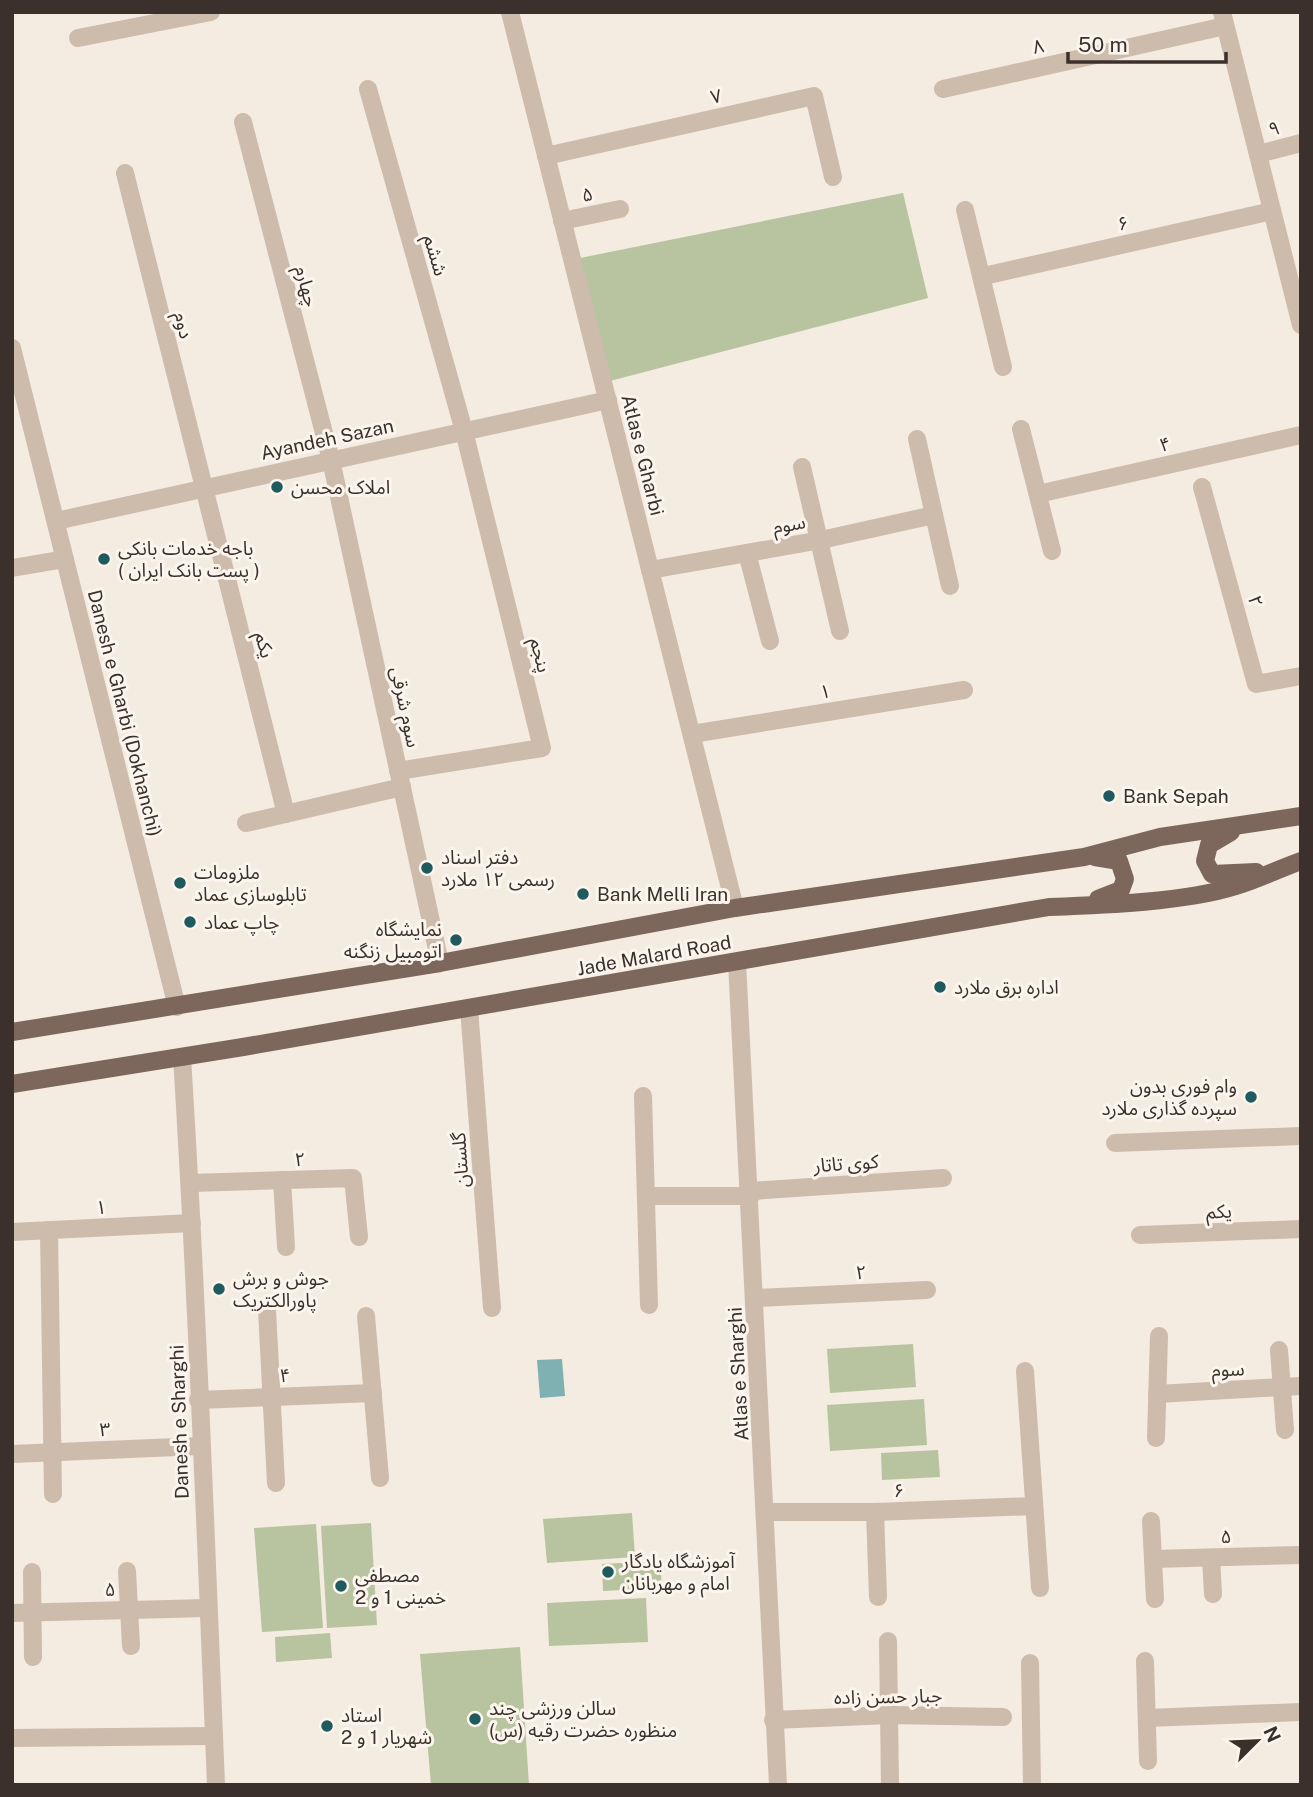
<svg xmlns="http://www.w3.org/2000/svg" width="1313" height="1797" font-family="'Public Sans','Noto Sans Arabic',sans-serif">
  <style>
    .green { fill: #b8c4a0 }
    .water { fill: #7fb0b2 }
    .lines { fill: none; stroke-linecap: round; stroke-linejoin: round }
    .minor { stroke: #cdbbac; stroke-width: 18 }
    .tertiary { stroke: #cdbbac; stroke-width: 18 }
    .primary { stroke: #7d675c; stroke-width: 18 }
    .poi-dot { fill: #1f5a5e; stroke: #fbf5ee; stroke-width: 2.5 }
    .labels { text-anchor: middle; stroke-width: 6; stroke-linejoin: round; paint-order: stroke }
    .street-label { font-size: 19px; fill: #3b302b; stroke: #fbf5ee }
    .poi-label { font-size: 19px; fill: #3b302b; stroke: #fbf5ee; text-anchor: start }
  </style>
  <rect width="100%" height="100%" fill="#f4ebe1"/>
  <g class="green">
    <path d="M903,193l25,105 -318,83 -30,-123z"/>
    <path d="M913,1344l3,43 -86,6 -3,-44z"/>
    <path d="M924,1399l3,46 -97,6 -3,-46z"/>
    <path d="M938,1450l2,27 -58,3 -1,-27z"/>
    <path d="M632,1513l3,44 -88,6 -4,-44z"/>
    <path d="M371,1523l6,102 -50,3 -6,-102z"/>
    <path d="M316,1524l7,104 -61,4 -8,-104z"/>
    <path d="M660,1561l2,27 -59,3 -1,-27z"/>
    <path d="M646,1598l2,44 -99,4 -2,-43z"/>
    <path d="M330,1633l2,25 -56,4 -1,-25z"/>
    <path d="M520,1647l9,138h-98l-11,-131z"/>
  </g>
  <path class="water" d="M562,1359l3,37 -25,2 -3,-38z"/>
  <g class="lines">
    <g class="minor">
      <path d="M78,38l133,-26"/>
      <path d="M368,89l96,342 78,317 -144,23"/>
      <path d="M943,89l282,-63"/>
      <path d="M243,122l88,338 109,503"/>
      <path d="M1258,154l43,-11"/>
      <path d="M546,156l268,-60 19,81"/>
      <path d="M125,173l161,641"/>
      <path d="M965,210l38,157"/>
      <path d="M562,221l58,-12"/>
      <path d="M984,276l288,-65"/>
      <path d="M1021,429l31,122"/>
      <path d="M917,439l33,147"/>
      <path d="M802,467l38,164"/>
      <path d="M1202,487l54,197 45,-8"/>
      <path d="M1038,494l263,-59"/>
      <path d="M747,553l23,88"/>
      <path d="M12,568l53,-9"/>
      <path d="M650,570l171,-30 113,-25"/>
      <path d="M692,734l272,-44"/>
      <path d="M246,823l156,-36"/>
      <path d="M469,1008l23,300"/>
      <path d="M182,1057c15,242 24,485 34,728"/>
      <path d="M643,1096l6,209"/>
      <path d="M1115,1143l186,-7"/>
      <path d="M282,1180l4,67"/>
      <path d="M190,1183l163,-5 6,59"/>
      <path d="M751,1191l192,-13"/>
      <path d="M646,1196h105"/>
      <path d="M49,1230l4,264"/>
      <path d="M12,1232l180,-9"/>
      <path d="M1140,1235l161,-6"/>
      <path d="M755,1298l172,-8"/>
      <path d="M267,1310l9,173"/>
      <path d="M366,1316l14,162"/>
      <path d="M1279,1350l6,80"/>
      <path d="M1025,1371l15,217"/>
      <path d="M1157,1394l144,-8"/>
      <path d="M198,1400l175,-7"/>
      <path d="M1156,1438l3,-102"/>
      <path d="M12,1454l188,-8"/>
      <path d="M765,1512h110l159,-6"/>
      <path d="M875,1512l3,85"/>
      <path d="M1151,1521l4,78"/>
      <path d="M1211,1558l2,36"/>
      <path d="M1153,1559l148,-4"/>
      <path d="M127,1571l4,75"/>
      <path d="M32,1572l1,85"/>
      <path d="M12,1613l196,-5"/>
      <path d="M888,1641l2,144"/>
      <path d="M1145,1661l3,100"/>
      <path d="M1030,1663l2,122"/>
      <path d="M1147,1718l154,-6"/>
      <path d="M773,1720l117,-5 113,2"/>
      <path d="M12,1738l202,-2"/>
    </g>
    <g class="tertiary">
      <path d="M510,12l225,896"/>
      <path d="M1222,12l79,313"/>
      <path d="M12,348l165,659"/>
      <path d="M56,521l552,-121"/>
      <path d="M737,962l41,823"/>
    </g>
    <g class="primary">
      <path d="M1231,832l-22,13 -4,16 7,13 44,-2"/>
      <path d="M1095,857l24,4 6,18 -4,11 -23,9"/>
      <path d="M12,1032l428,-69 295,-55 349,-51 76,-20 141,-21"/>
      <path d="M12,1084l231,-37 806,-140c54,-2 137,-5 187,-21 22,-7 43,-17 65,-25"/>
    </g>
  </g>
  <g class="poi-dot">
    <circle cx="277" cy="487" r="7"/>
    <circle cx="104" cy="559" r="7"/>
    <circle cx="1109" cy="796" r="7"/>
    <circle cx="427" cy="868" r="7"/>
    <circle cx="180" cy="883" r="7"/>
    <circle cx="583" cy="894" r="7"/>
    <circle cx="190" cy="922" r="7"/>
    <circle cx="456" cy="940" r="7"/>
    <circle cx="940" cy="987" r="7"/>
    <circle cx="1251" cy="1097" r="7"/>
    <circle cx="219" cy="1289" r="7"/>
    <circle cx="608" cy="1572" r="7"/>
    <circle cx="341" cy="1586" r="7"/>
    <circle cx="475" cy="1719" r="7"/>
    <circle cx="327" cy="1726" r="7"/>
  </g>
  <g class="labels">
    <g class="street-label">
      <text transform="translate(1038 46) rotate(-13)" y="7">۸</text>
      <text transform="translate(716 96) rotate(-13)" y="7">۷</text>
      <text transform="translate(1274 128) rotate(-15)" y="7">۹</text>
      <text transform="translate(587 194) rotate(-12)" y="7">۵</text>
      <text transform="translate(1123 223) rotate(-13)" y="7">۶</text>
      <text transform="translate(436 255) rotate(74)" y="7">ششم</text>
      <text transform="translate(307 286) rotate(75)" y="7">چهارم</text>
      <text transform="translate(184 325) rotate(76)" y="7">دوم</text>
      <text transform="translate(327 439) rotate(-12)" y="7">Ayandeh Sazan</text>
      <text transform="translate(1165 444) rotate(-13)" y="7">۴</text>
      <text transform="translate(643 455) rotate(76)" y="7">Atlas e Gharbi</text>
      <text transform="translate(789 524) rotate(-10)" y="7">سوم</text>
      <text transform="translate(1256 601) rotate(75)" y="7">۲</text>
      <text transform="translate(265 645) rotate(76)" y="7">یکم</text>
      <text transform="translate(541 655) rotate(76)" y="7">پنجم</text>
      <text transform="translate(825 691) rotate(-9)" y="7">۱</text>
      <text transform="translate(406 707) rotate(78)" y="7">سوم شرقی</text>
      <text transform="translate(125 713) rotate(76)" y="7">Danesh e Gharbi (Dokhanchi)</text>
      <text transform="translate(654 955) rotate(-10)" y="7">Jade Malard Road</text>
      <text transform="translate(300 1159) rotate(-2)" y="7">۲</text>
      <text transform="translate(460 1160) rotate(-94)" y="7">گلستان</text>
      <text transform="translate(846 1163) rotate(-4)" y="7">کوی تاتار</text>
      <text transform="translate(101 1207) rotate(-3)" y="7">۱</text>
      <text transform="translate(1219 1211) rotate(-2)" y="7">یکم</text>
      <text transform="translate(861 1272) rotate(-3)" y="7">۲</text>
      <text transform="translate(1228 1369) rotate(-3)" y="7">سوم</text>
      <text transform="translate(738 1374) rotate(-93)" y="7">Atlas e Sharghi</text>
      <text transform="translate(285 1375) rotate(-2)" y="7">۴</text>
      <text transform="translate(179 1422) rotate(-92)" y="7">Danesh e Sharghi</text>
      <text transform="translate(105 1429) rotate(-2)" y="7">۳</text>
      <text transform="translate(899 1490) rotate(-2)" y="7">۶</text>
      <text transform="translate(1226 1536) rotate(-2)" y="7">۵</text>
      <text transform="translate(110 1589) rotate(-1)" y="7">۵</text>
      <text transform="translate(888 1696) rotate(-1)" y="7">جبار حسن زاده</text>
    </g>
    <g class="poi-label">
      <text x="291" y="494">املاک محسن</text>
      <text x="118" y="555">باجه خدمات بانکی<tspan x="118" dy="22">( پست بانک ایران )</tspan></text>
      <text x="1123" y="803">Bank Sepah</text>
      <text x="441" y="864">دفتر اسناد<tspan x="441" dy="22">رسمی ۱۲ ملارد</tspan></text>
      <text x="194" y="879">ملزومات<tspan x="194" dy="22">تابلوسازی عماد</tspan></text>
      <text x="597" y="901">Bank Melli Iran</text>
      <text x="204" y="929">چاپ عماد</text>
      <text x="442" y="936" text-anchor="end">نمایشگاه<tspan x="442" dy="22">اتومبیل زنگنه</tspan></text>
      <text x="954" y="994">اداره برق ملارد</text>
      <text x="1237" y="1093" text-anchor="end">وام فوری بدون<tspan x="1237" dy="22">سپرده گذاری ملارد</tspan></text>
      <text x="233" y="1285">جوش و برش<tspan x="233" dy="22">پاورالکتریک</tspan></text>
      <text x="622" y="1568">آموزشگاه یادگار<tspan x="622" dy="22">امام و مهربانان</tspan></text>
      <text x="355" y="1582">مصطفی<tspan x="355" dy="22">خمینی 1 و 2</tspan></text>
      <text x="489" y="1715">سالن ورزشی چند<tspan x="489" dy="22">منظوره حضرت رقیه (س)</tspan></text>
      <text x="341" y="1722">استاد<tspan x="341" dy="22">شهریار 1 و 2</tspan></text>
    </g>
  </g>
  <rect width="1313" height="1797" fill="none" stroke="#3b302b" stroke-width="28"/>
  <g transform="translate(1257 1741) rotate(66)" stroke="#fbf5ee" stroke-width="5" paint-order="stroke">
  <path d="M0-5L12 26L0 18L-12 26Z" fill="#3b302b"/>
  <text y="-10" font-size="19" font-weight="bold" text-anchor="middle" fill="#3b302b">N</text>
  </g>
  <path d="M1068 52v10h158v-10" fill="none" stroke="#3b302b" stroke-width="3.5"/>
  <text x="1078" y="52" font-size="21" fill="#3b302b" stroke="#fbf5ee" stroke-width="5" paint-order="stroke">50 m</text>
</svg>
